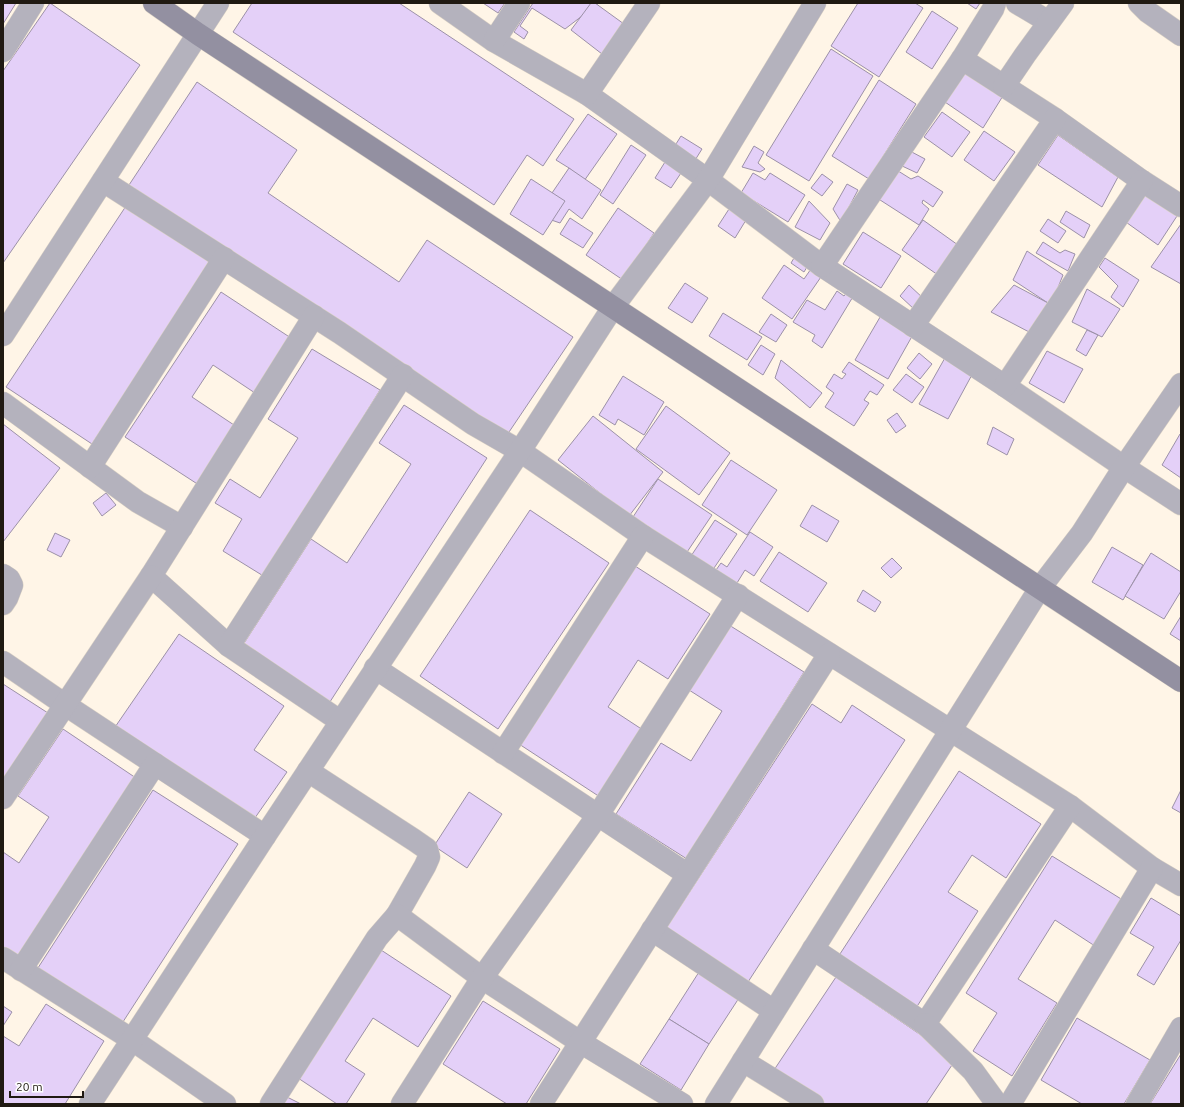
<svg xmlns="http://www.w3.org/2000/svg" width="1184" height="1107" font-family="Ubuntu,sans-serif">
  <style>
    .building { fill: #e4d0f8; stroke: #9c91a8 }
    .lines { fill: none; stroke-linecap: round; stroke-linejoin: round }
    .minor-casing { stroke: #dbd2c5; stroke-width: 23 }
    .secondary-casing { stroke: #dbd2c5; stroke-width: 23 }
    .minor { stroke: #b4b2bd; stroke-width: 22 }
    .secondary { stroke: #9390a1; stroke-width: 22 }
  </style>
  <rect width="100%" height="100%" fill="#fff5e7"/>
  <g class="building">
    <path d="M3,3h13l-13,21z"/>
    <path d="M50,3l90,62 -137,198v-192z"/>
    <path d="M252,3h147l175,116 -31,47 -16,-11 -33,50 -261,-173z"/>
    <path d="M483,3h22l-7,10z"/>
    <path d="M533,3h66l-34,26 -33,-21 -12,18 8,6 -4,7 -10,-7z"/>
    <path d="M591,3h4l29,21 -22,30 -31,-24z"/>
    <path d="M858,3h57l8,5 -44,69 -48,-31z"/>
    <path d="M967,3h13l-4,6z"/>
    <path d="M932,11l26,17 -26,41 -26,-17z"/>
    <path d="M831,49l42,27 -64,105 -43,-26z"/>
    <path d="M966,64l40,27 -23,37 -41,-28z"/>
    <path d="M879,80l37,24 -47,75 -37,-23z"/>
    <path d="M197,82l100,68 -29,43 131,89 28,-42 146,97 -68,101 -376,-253z"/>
    <path d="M942,112l28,20 -18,25 -28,-20z"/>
    <path d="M588,114l29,20 -33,47 -15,-13 -13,-8z"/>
    <path d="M984,131l31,21 -21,29 -30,-21z"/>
    <path d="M1058,135l60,42 -16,30 -64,-42z"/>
    <path d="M681,136l21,13 -10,16 -21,-13z"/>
    <path d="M631,145l15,10 -33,49 -13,-9z"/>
    <path d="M754,146l10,6 -6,11 7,6 -5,3 -18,-5z"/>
    <path d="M908,150l17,9 -8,14 -17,-8z"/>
    <path d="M665,162l16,11 -10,15 -16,-10z"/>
    <path d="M569,168l32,22 -19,29 -13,-10 -9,14 -23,-8z"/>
    <path d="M895,169l16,10 7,-3 25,16 -10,15 -10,-7 -1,3 7,6 -10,16 -42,-27z"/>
    <path d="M753,173l12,7 5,-7 35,22 -17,27 -47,-29z"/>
    <path d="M822,174l11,8 -11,14 -11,-8z"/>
    <path d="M531,179l34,22 -22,34 -33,-21z"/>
    <path d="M847,184l11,6 -17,32 -8,-13z"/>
    <path d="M1145,193l32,23 -19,29 -35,-25z"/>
    <path d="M809,201l21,22 -10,17 -25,-13z"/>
    <path d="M128,203l85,57 -121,184 -86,-57z"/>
    <path d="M618,208l36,25 -31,47 -37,-25z"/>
    <path d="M729,209l17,11 -11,18 -17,-12z"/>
    <path d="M1066,211l24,14 -6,13 -24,-16z"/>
    <path d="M570,218l23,15 -10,15 -23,-14z"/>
    <path d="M1048,219l18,12 -8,12 -18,-12z"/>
    <path d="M923,220l35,25 -20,30 -36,-25z"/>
    <path d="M1181,224v60l-30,-17z"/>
    <path d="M863,232l38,24 -20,32 -38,-24z"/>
    <path d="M1043,242l17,11 5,-3 10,4 -7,17 -32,-18z"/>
    <path d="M1027,251l36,24 -12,30 -38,-25z"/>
    <path d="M797,253l13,9 -6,10 -13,-9z"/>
    <path d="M1105,258l34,22 -16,27 -12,-10 7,-11 -19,-19z"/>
    <path d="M784,265l20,14 9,-13 10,8 -31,45 -30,-21z"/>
    <path d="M685,283l23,15 -16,25 -24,-15z"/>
    <path d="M909,285l15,14 -9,11 -15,-14z"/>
    <path d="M1014,285l34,18 -17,30 -40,-21z"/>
    <path d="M1087,289l33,20 -18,28 -30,-15z"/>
    <path d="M837,291l7,5 4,-5 6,4 -32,53 -10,-7 3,-6 -22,-13 14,-22 18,10z"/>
    <path d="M221,292l73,48 -36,55 -45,-30 -21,32 48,32 -38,58 -77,-50z"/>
    <path d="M883,312l32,19 -27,48 -33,-19z"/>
    <path d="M723,313l39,24 -15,23 -38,-24z"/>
    <path d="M771,314l16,11 -11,17 -17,-10z"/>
    <path d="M1087,330l11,5 -12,21 -10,-6z"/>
    <path d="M761,345l14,9 -12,21 -15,-10z"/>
    <path d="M312,349l68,41 -115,187 -42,-26 19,-32 -27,-16 15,-24 30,19 38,-60 -30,-19z"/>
    <path d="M1047,351l36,18 -19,34 -35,-20z"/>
    <path d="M919,353l13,11 -12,15 -13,-11z"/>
    <path d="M946,356l28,15 -26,48 -29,-15z"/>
    <path d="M781,360l41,33 -12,15 -35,-30z"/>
    <path d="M849,362l35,23 -7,10 -7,-4 -6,9 5,3 -15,23 -29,-19 9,-14 -8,-6 8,-13 8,5 4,-5 -4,-2z"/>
    <path d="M906,374l18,13 -12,16 -19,-13z"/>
    <path d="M623,376l41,26 -20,33 -26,-16 -3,6 -16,-10z"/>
    <path d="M404,405l83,53 -161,250 -87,-57 72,-112 36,24 64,-99 -32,-21z"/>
    <path d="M666,406l64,47 -31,42 -63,-46z"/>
    <path d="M897,413l9,13 -10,7 -9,-13z"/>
    <path d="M593,416l70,56 -34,44 -71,-56z"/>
    <path d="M3,424l57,44 -57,74z"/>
    <path d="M993,427l21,12 -7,16 -20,-11z"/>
    <path d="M1180,434l1,1v43l-19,-13z"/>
    <path d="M731,460l46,30 -30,45 -45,-30z"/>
    <path d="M658,479l54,36 -27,40 -54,-35z"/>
    <path d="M106,493l10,12 -14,11 -9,-13z"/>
    <path d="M812,505l27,16 -12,21 -27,-16z"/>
    <path d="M530,510l79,53 -111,166 -78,-53z"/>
    <path d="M715,520l22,14 -25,37 -21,-15z"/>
    <path d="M750,532l23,15 -19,29 -9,-6 -8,13 -21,-13 5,-7 6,4z"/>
    <path d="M55,533l15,7 -9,17 -14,-7z"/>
    <path d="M1112,547l31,18 -20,35 -31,-18z"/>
    <path d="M779,552l48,31 -19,29 -48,-31z"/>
    <path d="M1151,553l30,19v19l-17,28 -39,-23z"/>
    <path d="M892,558l10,10 -11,10 -10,-10z"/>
    <path d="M635,566l75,48 -42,65 -30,-19 -30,47 35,23 -43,67 -81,-53z"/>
    <path d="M863,590l18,12 -6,10 -18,-11z"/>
    <path d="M1181,616v25l-11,-7z"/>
    <path d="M729,625l75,47 -117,187 -71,-45 45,-71 30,18 31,-50 -33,-21z"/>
    <path d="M179,634l105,72 -30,44 33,22 -37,53 -137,-95z"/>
    <path d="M3,684l45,29 -45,66z"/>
    <path d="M812,704l29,19 11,-18 53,35 -157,242 -82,-54z"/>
    <path d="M63,729l73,49 -119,180 -14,-9v-97l16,11 30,-46 -31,-21z"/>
    <path d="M959,771l82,53 -35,54 -34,-23 -24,37 30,19 -62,97 -78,-51z"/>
    <path d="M153,790l85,54 -119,184 -85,-54z"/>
    <path d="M1181,790v23l-9,-5z"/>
    <path d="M469,792l33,22 -35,54 -33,-22z"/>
    <path d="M1052,856l74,46 -28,46 -43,-28 -37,59 39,24 -45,73 -39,-25 24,-38 -31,-20z"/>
    <path d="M1151,898l30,18v24l-27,45 -17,-10 17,-28 -24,-14z"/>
    <path d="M378,948l73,48 -33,51 -45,-29 -28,43 20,13 -19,30h-9l-42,-28z"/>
    <path d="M699,972l40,26 -30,46 -40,-25z"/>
    <path d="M836,977l120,82 -30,45h-101l-51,-34z"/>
    <path d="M483,1001l77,48 -34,55h-19l-64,-40z"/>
    <path d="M46,1004l58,37 -39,63h-62v-68l16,10z"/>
    <path d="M3,1006l9,6 -9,14z"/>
    <path d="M1077,1018l73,42 -26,44h-42l-41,-24z"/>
    <path d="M669,1019l40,25 -28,46 -41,-26z"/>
    <path d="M1181,1054v50h-31z"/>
    <path d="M285,1096l16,8h-20z"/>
  </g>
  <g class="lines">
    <defs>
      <g id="minor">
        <path d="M440,3l54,38 93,53 121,86 114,86 183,120 119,81 57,37"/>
        <path d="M1017,3l32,19"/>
        <path d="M1139,3l9,9 33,23"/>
        <path d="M494,41l25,-38"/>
        <path d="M3,51l30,-48"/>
        <path d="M962,59l93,60 87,62 39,25"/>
        <path d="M1004,86l21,-31 38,-52"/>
        <path d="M587,94l62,-91"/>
        <path d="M103,181l237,152 133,91 47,27 123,85 427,270 82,62 29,17"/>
        <path d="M822,266l140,-207 31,-50 2,-6"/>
        <path d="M913,326l142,-207"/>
        <path d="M3,335l215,-332"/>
        <path d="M1005,386l137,-205"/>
        <path d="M3,403l135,99 44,25"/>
        <path d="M90,467l134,-209"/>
        <path d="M3,575l6,4 3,6 -5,13 -4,6"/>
        <path d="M229,646l-78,-70 163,-260"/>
        <path d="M3,662l61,42 91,60"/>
        <path d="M375,668l312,206"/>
        <path d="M340,721l-111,-75 174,-271"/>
        <path d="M503,753l140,-217"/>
        <path d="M308,771l106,69 13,9 2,8 -4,9 -28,49"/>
        <path d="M3,798l148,-222"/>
        <path d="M652,930l122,81"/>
        <path d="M813,949l112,75 145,-218"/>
        <path d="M3,958l128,81 94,65"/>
        <path d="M21,970l134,-206 110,72"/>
        <path d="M925,1024l48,47 24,33"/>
        <path d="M743,1061l70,43"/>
        <path d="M90,1104l175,-268 255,-385 93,-144 95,-127 107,-177"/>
        <path d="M271,1104l106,-166 20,-23 85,63 98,64 102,62"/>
        <path d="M402,1104l80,-126 116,-163 140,-220"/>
        <path d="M541,1104l288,-450"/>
        <path d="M716,1104l324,-516 42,-55 42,-66 57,-83"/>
        <path d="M1010,1104l142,-236"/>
        <path d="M1137,1104l44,-76"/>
      </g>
      <path id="secondary" d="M154,3l44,31 983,647"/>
    </defs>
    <use href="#minor" class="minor-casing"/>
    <use href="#secondary" class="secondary-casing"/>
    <use href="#minor" class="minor"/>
    <use href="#secondary" class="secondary"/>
  </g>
  <rect width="1184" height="1107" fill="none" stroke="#201a12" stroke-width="8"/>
  <path d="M10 1091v6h73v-6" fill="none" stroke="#201a12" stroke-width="2"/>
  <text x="16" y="1091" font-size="12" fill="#201a12" stroke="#ffffff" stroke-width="3" paint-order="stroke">20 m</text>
</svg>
